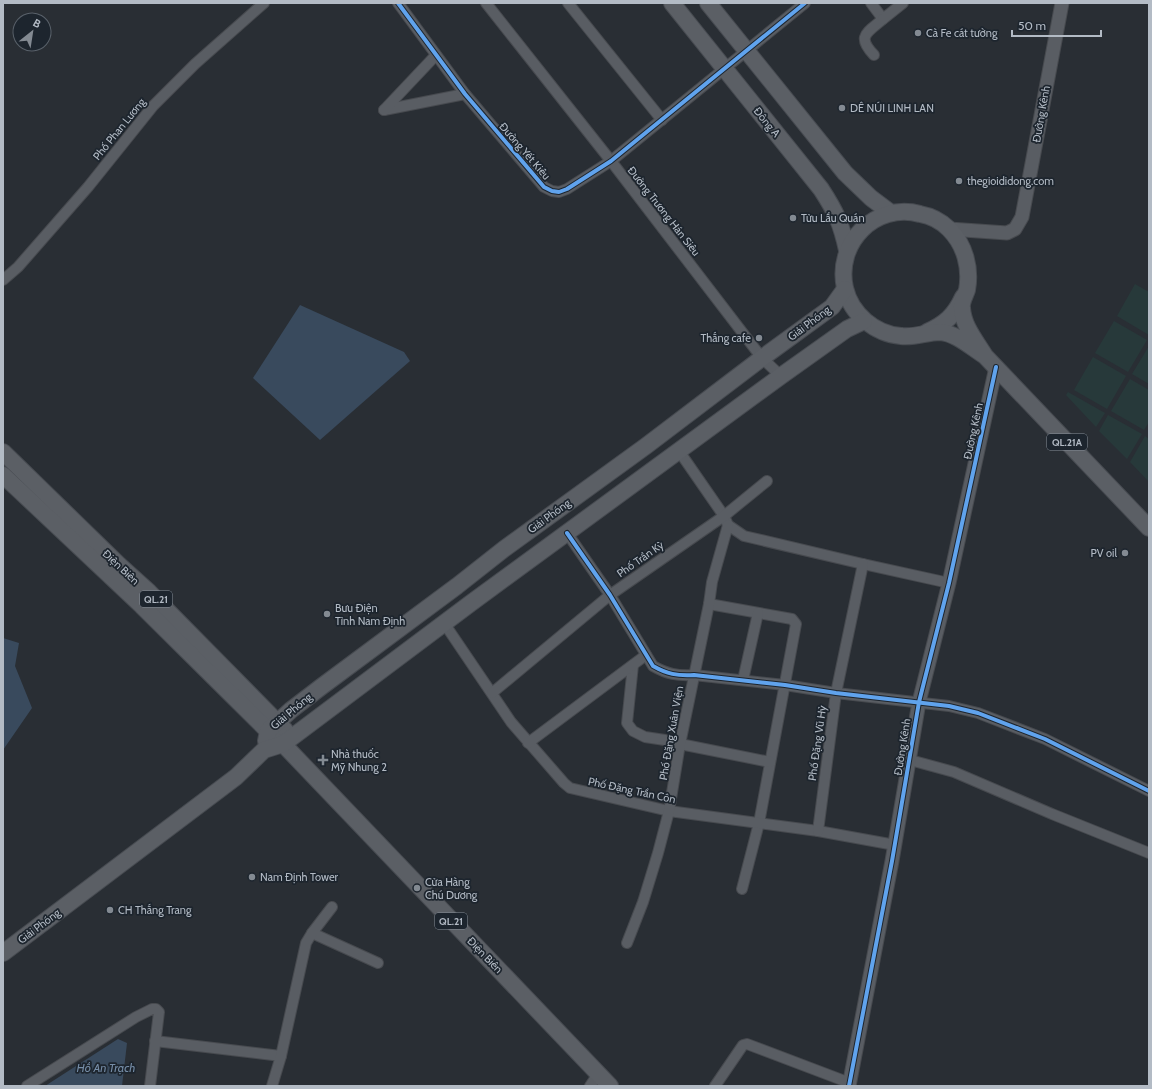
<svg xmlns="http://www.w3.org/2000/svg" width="1152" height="1089" font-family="Cabin,sans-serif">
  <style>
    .green { fill: #27393a }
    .water { fill: #394a5d }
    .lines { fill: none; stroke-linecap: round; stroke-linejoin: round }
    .minor-casing { stroke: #474a4f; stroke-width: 12 }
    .tertiary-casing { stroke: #474a4f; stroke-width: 15 }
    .primary-casing { stroke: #474b51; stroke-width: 18 }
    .minor { stroke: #595d63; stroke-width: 10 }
    .tertiary { stroke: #595d63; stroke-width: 13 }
    .primary { stroke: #5b5f65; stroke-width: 16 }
    .cycleway-casing { stroke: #1d252e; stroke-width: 6 }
    .cycleway { stroke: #60a3ed; stroke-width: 4 }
    .poi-dot { fill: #838a92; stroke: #1d252e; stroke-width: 1.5 }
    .labels { text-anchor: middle; stroke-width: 3.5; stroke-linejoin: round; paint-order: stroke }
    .shield { fill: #1d252e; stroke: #868e98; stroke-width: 1 }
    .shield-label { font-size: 10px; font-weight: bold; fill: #b3bbc5 }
    .poi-label { font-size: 11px; fill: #b3bbc5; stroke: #1d252e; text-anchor: start }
    .street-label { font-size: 11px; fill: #b3bbc5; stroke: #1d252e }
    .water-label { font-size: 12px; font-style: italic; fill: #768da7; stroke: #1d252e }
  </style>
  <rect width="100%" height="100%" fill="#292e34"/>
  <g class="green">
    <path d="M1135,284l14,8v43l-32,-19z"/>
    <path d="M1114,321l33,19 -19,32 -33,-19z"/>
    <path d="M1149,346v38l-17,-10z"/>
    <path d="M1093,357l33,19 -19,33 -33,-19z"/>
    <path d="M1130,379l19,11v32l-5,8 -33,-19z"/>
    <path d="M1068,392l37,21 -9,14 -30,-32z"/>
    <path d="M1108,415l34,19 -15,25 -28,-28z"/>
    <path d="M1145,436l4,3v43l-19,-20z"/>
  </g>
  <g class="water">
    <path d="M300,305l104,47 6,9 -90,79 -67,-62z"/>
    <path d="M3,638l16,5 -4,23 17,42 -29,42z"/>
    <path d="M118,1039l9,4 -5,43h-77z"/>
  </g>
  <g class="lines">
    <defs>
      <g id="minor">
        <path d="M398,3l67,91 79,93 8,4 7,1 8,-3 44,-28 194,-158"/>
        <path d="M486,3l125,158 151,197 19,18"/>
        <path d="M568,3l94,117"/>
        <path d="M871,3l12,16c-16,14 -27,17 -9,36"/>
        <path d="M883,19l20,-16"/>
        <path d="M384,110l81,-16"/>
        <path d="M384,110l52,-55"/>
        <path d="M3,280l15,-13 70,-80 65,-81 42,-42 69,-61"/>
        <path d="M679,451l45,65 4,9 16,11 119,28 86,19"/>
        <path d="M567,533l43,62 43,71c14,8 24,10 41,9l91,10 51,8 113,13 29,7 67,26 104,52"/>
        <path d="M709,604l83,15 4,5 -37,199 -17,66"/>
        <path d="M444,623l67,99 53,61 6,5 99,23 149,20 77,14"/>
        <path d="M633,665l-6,58 6,8 12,6 20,3 15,4 90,18"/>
        <path d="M743,680l15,-67"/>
        <path d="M492,693l118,-98 114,-79 43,-35"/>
        <path d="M528,743l118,-88"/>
        <path d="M910,760l44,12 98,42 97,39"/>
        <path d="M818,831l18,-138 27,-129"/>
        <path d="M312,933l66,30"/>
        <path d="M627,943l16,-41 15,-49 11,-42 11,-67 29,-140 3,-22 16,-57"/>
        <path d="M155,1041l126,15"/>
        <path d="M27,1086l109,-69 16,-8h4l3,3 -9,74"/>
        <path d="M272,1086l9,-30 25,-113 6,-10 20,-26"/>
        <path d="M590,1086l8,-12"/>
        <path d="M715,1086l28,-41 4,-1 103,39"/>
      </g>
      <g id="tertiary">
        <path d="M949,229l58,4 8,-4 7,-12 40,-214"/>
        <path d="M849,1086l43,-225 27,-159 30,-119 47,-216"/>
      </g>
      <g id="primary">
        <path d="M672,3l149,186c15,23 20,34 26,61"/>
        <path d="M708,3l137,170 26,25 20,15"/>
        <path d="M927,332c18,-8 28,-17 36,-35"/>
        <path d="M985,356c-9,-15 -22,-30 -23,-48 -1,-6 3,-12 5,-18 4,-22 -2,-45 -18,-61 -8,-8 -18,-13 -29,-15 -45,-12 -85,29 -75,74 6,26 30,46 56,48 13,2 26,-4 39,-4 16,1 32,16 45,24l164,172"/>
        <path d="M3,452l116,113 30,27 136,138"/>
        <path d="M3,475l139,131 126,125 6,10 9,3 327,342"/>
        <path d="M266,741l2,-10 23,-21 30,-23 136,-101 47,-37 142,-103 116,-88 70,-51 13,-18"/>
        <path d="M3,953l233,-176 28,-27 19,-6 188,-141 310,-227 66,-47 17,-8"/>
      </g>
    </defs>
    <use href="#minor" class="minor-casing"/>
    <use href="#tertiary" class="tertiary-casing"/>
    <use href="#primary" class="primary-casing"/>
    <use href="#minor" class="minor"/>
    <use href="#tertiary" class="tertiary"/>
    <use href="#primary" class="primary"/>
    <defs>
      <g id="cycleway">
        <path d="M398,3l67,91 79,93 8,4 7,1 8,-3 44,-28 194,-158"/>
        <path d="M567,533l43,62 43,71c14,8 24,10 41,9l91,10 51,8 113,13 29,7 67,26 104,52"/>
        <path d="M849,1086l43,-225 27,-159 30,-119 47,-216"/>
      </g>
    </defs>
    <use href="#cycleway" class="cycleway-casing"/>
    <use href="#cycleway" class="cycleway"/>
  </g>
  <g class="poi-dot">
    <circle cx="918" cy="33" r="4"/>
    <circle cx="842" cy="108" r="4"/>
    <circle cx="959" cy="181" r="4"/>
    <circle cx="793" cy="218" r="4"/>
    <circle cx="759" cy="338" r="4"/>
    <circle cx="1125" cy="553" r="4"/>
    <circle cx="327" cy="614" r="4"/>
    <path d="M321 754h4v4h4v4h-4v4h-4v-4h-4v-4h4z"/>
    <circle cx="252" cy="877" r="4"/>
    <circle cx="417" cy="888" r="4"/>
    <circle cx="110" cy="910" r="4"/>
  </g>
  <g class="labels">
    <g class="shield">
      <rect x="1047" y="434" width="40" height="16" rx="3"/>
      <rect x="140" y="591" width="32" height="16" rx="3"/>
      <rect x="435" y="913" width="32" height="16" rx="3"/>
    </g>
    <g class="shield-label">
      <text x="1067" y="446">QL.21A</text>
      <text x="156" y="603">QL.21</text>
      <text x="451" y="925">QL.21</text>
    </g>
    <g class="poi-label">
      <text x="926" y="37">Cà Fe cát tường</text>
      <text x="850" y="112">DÊ NÚI LINH LAN</text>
      <text x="967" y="185">thegioididong.com</text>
      <text x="801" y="222">Tửu Lầu Quán</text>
      <text x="751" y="342" text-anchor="end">Thắng cafe</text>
      <text x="1117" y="557" text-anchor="end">PV oil</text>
      <text x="335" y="612">Bưu Điện<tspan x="335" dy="13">Tỉnh Nam Định</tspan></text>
      <text x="331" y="758">Nhà thuốc<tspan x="331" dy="13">Mỹ Nhung 2</tspan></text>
      <text x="260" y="881">Nam Định Tower</text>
      <text x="425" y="886">Cửa Hàng<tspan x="425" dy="13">Chú Dương</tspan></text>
      <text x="118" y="914">CH Thắng Trang</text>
    </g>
    <g class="street-label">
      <text transform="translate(1041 114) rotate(-80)" y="4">Đường Kênh</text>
      <text transform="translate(767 122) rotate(51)" y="4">Đông A</text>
      <text transform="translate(119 129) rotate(-51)" y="4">Phố Phan Lương</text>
      <text transform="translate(525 151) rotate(49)" y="4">Đường Yết Kiêu</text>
      <text transform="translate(664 211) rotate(52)" y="4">Đường Trương Hán Siêu</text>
      <text transform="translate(809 323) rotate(-37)" y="4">Giải Phóng</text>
      <text transform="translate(973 431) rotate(-78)" y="4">Đường Kênh</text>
      <text transform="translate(549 516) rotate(-36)" y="4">Giải Phóng</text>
      <text transform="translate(640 559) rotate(-35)" y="4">Phố Trần Kỳ</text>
      <text transform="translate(121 567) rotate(43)" y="4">Điện Biên</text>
      <text transform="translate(291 711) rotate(-40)" y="4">Giải Phóng</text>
      <text transform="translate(671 733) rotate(-80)" y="4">Phố Đặng Xuân Viện</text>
      <text transform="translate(817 743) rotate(-82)" y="4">Phố Đặng Vũ Hỷ</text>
      <text transform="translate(902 747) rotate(-81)" y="4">Đường Kênh</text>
      <text transform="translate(632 790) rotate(12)" y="4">Phố Đặng Trần Côn</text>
      <text transform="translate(39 926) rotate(-37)" y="4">Giải Phóng</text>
      <text transform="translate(485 955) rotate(46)" y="4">Điện Biên</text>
    </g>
    <g class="water-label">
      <text x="106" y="1072">Hồ An Trạch</text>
    </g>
  </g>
  <rect width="1152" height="1089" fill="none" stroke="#b3bbc5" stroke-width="8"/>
  <g transform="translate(32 32) rotate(30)"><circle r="19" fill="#1d252e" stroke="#59616a"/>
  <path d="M0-3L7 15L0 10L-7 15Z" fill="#838a92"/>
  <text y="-6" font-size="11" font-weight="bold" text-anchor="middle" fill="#b3bbc5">B</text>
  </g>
  <path d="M1012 30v6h89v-6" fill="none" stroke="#b3bbc5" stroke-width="2"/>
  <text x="1018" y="30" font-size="12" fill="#b3bbc5" stroke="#1d252e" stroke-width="3" paint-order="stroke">50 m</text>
</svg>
